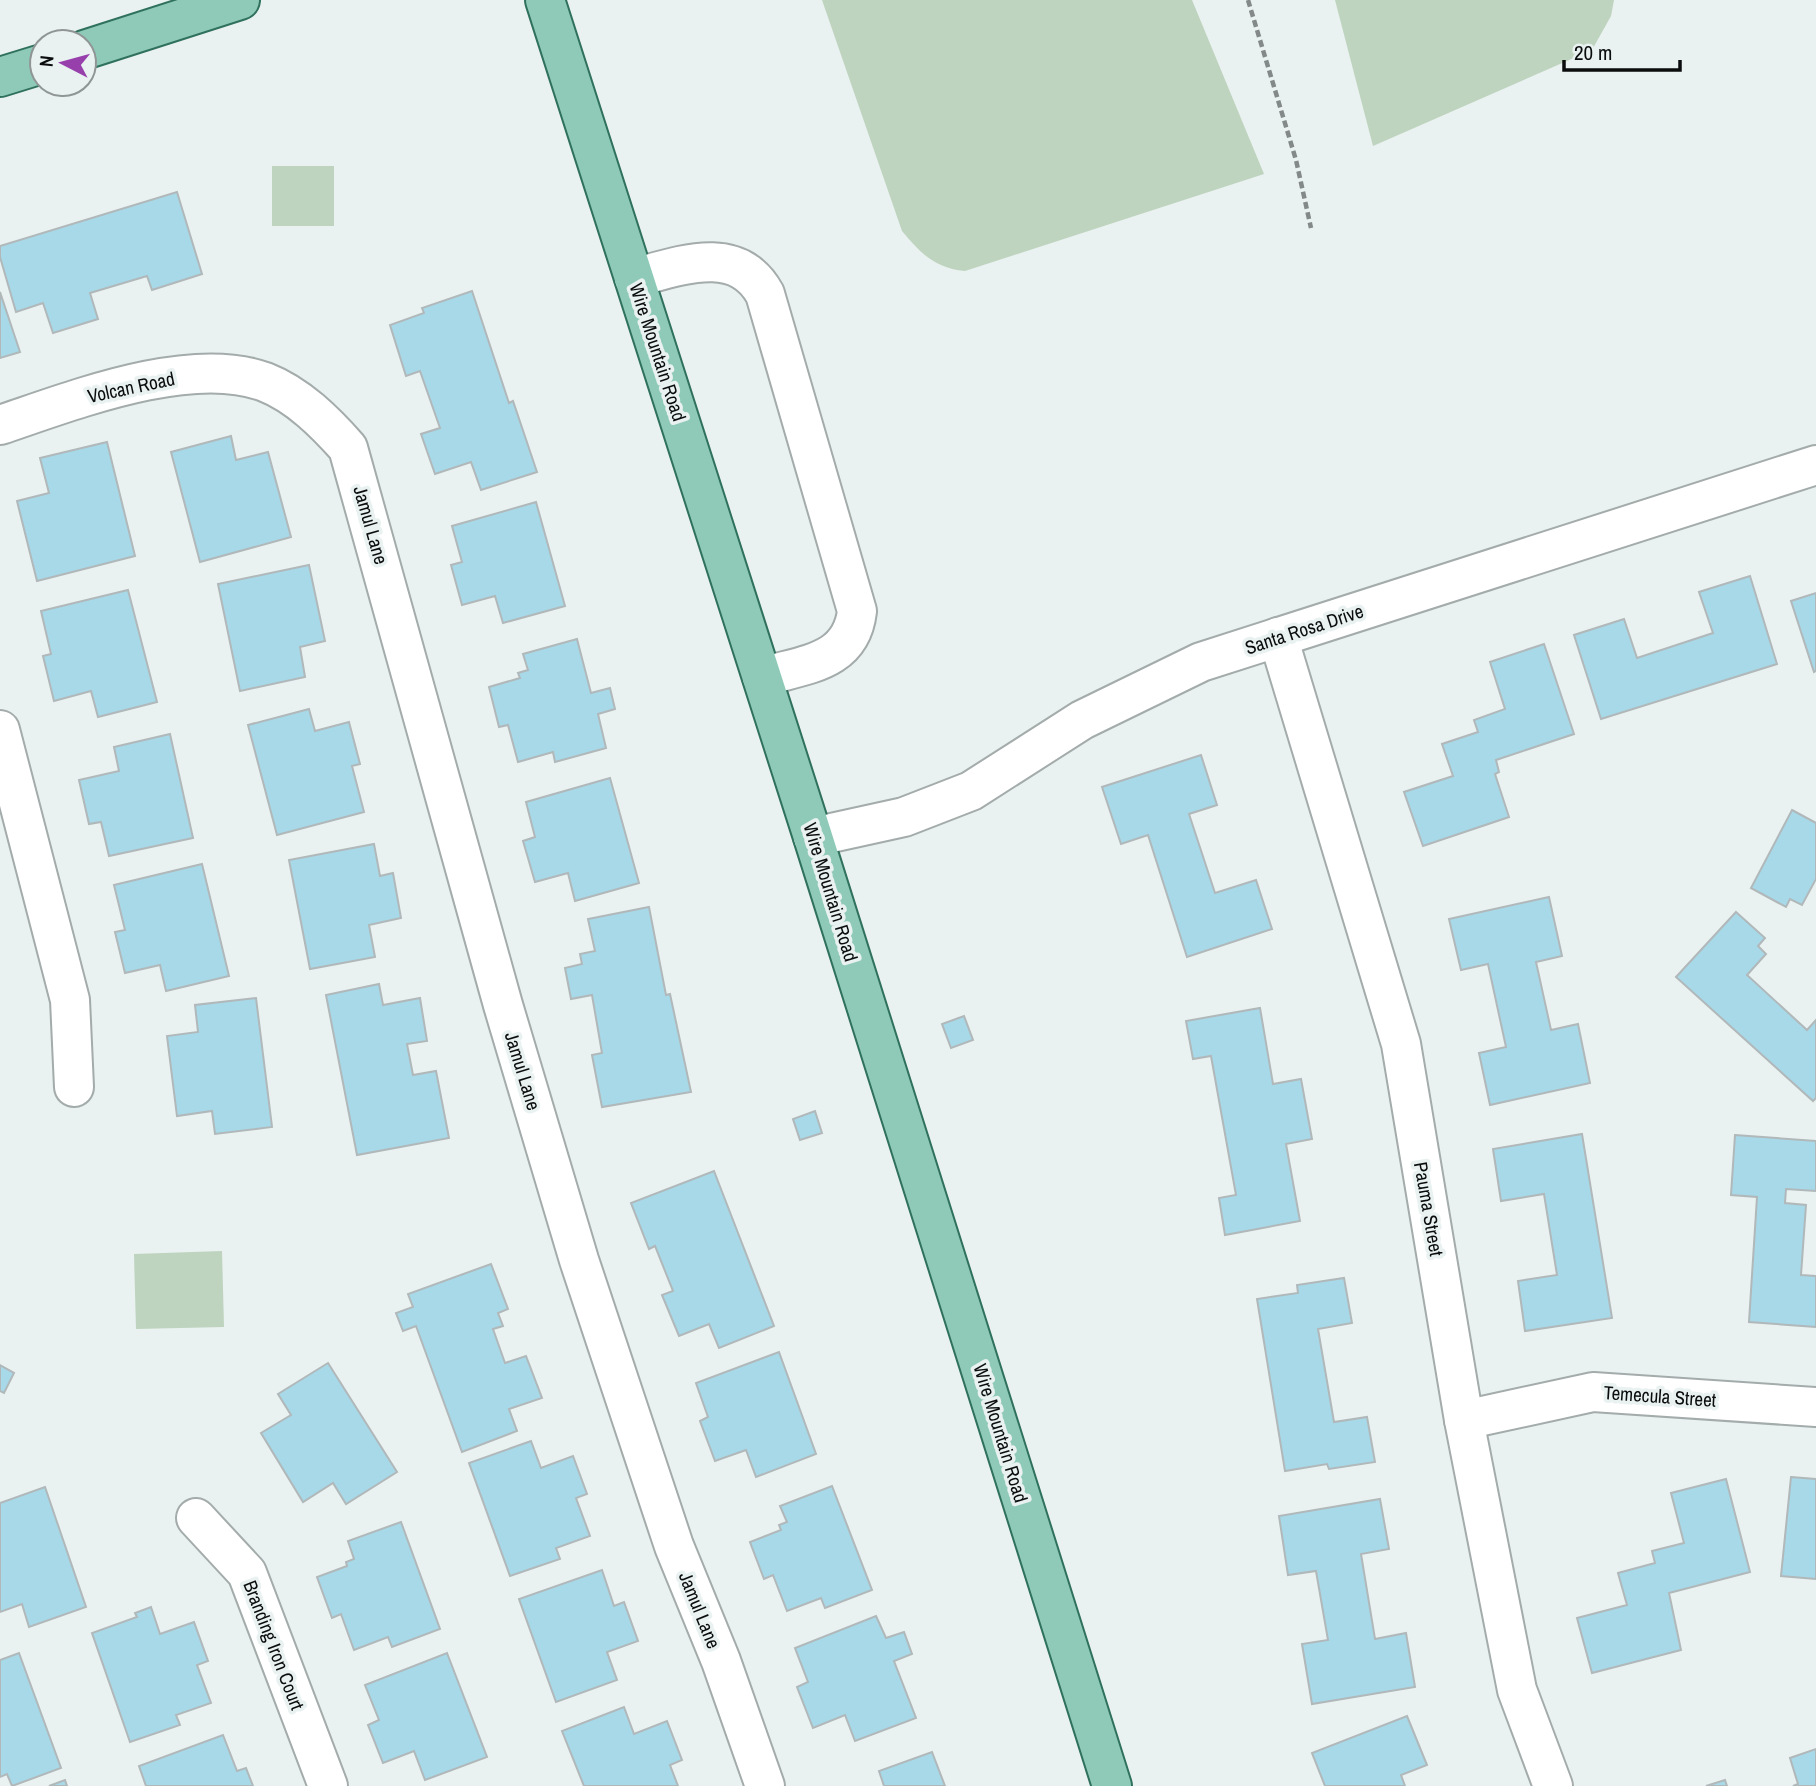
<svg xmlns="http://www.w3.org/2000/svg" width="1816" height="1786" font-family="'Archivo Narrow',sans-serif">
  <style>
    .green { fill: #bed4be }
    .building { fill: #a7d9e9; stroke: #b1b8ba; stroke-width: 2 }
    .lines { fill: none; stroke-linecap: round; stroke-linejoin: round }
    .minor-casing { stroke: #a4abab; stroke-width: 42 }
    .major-casing { stroke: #30715e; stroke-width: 42 }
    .path { stroke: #838989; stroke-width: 4.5; stroke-dasharray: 7 3.5; stroke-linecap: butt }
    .minor { stroke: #fff; stroke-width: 38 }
    .major { stroke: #8fcab8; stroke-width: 38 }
    .labels { text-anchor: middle; stroke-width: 7; stroke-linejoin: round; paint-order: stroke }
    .street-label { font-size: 19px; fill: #0b0d0d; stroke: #e9f1f1 }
  </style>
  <rect width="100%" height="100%" fill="#e9f1f1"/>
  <g class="green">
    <path d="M822,0h370l72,174 -299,97c-30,-3 -44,-17 -63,-40z"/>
    <path d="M1335,0h279l-3,16 -19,34 -219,96z"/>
    <rect x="272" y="166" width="62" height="60"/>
    <path d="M222,1251l2,76 -88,2 -2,-75z"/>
  </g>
  <g class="building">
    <path d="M177,192l25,82 -50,16 -5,-14 -57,17 8,26 -45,14 -10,-30 -27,9 -16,-55v-11z"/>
    <path d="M472,291l37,112 4,-2 24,71 -56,18 -10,-28 -36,12 -14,-40 19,-6 -20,-57 -14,5 -16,-51 34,-12 -2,-5z"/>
    <path d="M0,292l20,60 -20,6z"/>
    <path d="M231,436l5,24 32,-8 23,85 -91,25 -29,-110z"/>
    <path d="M107,442l28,114 -98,25 -20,-80 32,-8 -9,-35z"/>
    <path d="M536,502l29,104 -62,17 -8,-27 -33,9 -11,-40 11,-3 -10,-36z"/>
    <path d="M309,565l16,76 -25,6 5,30 -65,14 -22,-107z"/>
    <path d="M1750,576l27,88 -176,55 -27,-84 50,-16 13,39 76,-25 -14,-41z"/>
    <path d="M128,590l29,112 -59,15 -7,-26 -37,10 -11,-45 8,-2 -10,-43z"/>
    <path d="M1816,593v78l-2,1 -23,-71z"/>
    <path d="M577,639l14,54 19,-5 5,21 -17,5 8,34 -51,14 -2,-10 -35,10 -10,-37 -9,2 -10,-40 31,-9 -2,-5 10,-3 -5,-16z"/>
    <path d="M1544,644l30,90 -78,26 3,12 -4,2 14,43 -86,29 -19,-54 49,-16 -11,-32 36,-12 -4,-12 31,-11 -15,-47z"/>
    <path d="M309,709l6,22 34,-9 11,42 -8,2 12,46 -87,23 -29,-110z"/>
    <path d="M170,734l23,104 -84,18 -8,-34 -12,2 -10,-44 40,-9 -5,-24z"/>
    <path d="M1201,755l16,50 -28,9 26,79 41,-13 16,49 -85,28 -39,-122 -27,9 -19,-57z"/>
    <path d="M610,778l29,105 -64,18 -7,-28 -33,9 -12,-41 12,-4 -9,-35z"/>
    <path d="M1792,810l24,13v56l-14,26 -12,-6 -4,8 -35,-19z"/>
    <path d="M374,844l6,32 13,-3 8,45 -32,7 6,32 -65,12 -21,-109z"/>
    <path d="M202,864l27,112 -63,15 -6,-26 -35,8 -10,-41 10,-2 -11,-45z"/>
    <path d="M1549,897l13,59 -26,6 15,68 27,-6 12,59 -100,22 -11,-52 27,-6 -18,-83 -27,6 -12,-51z"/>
    <path d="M649,907l17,88 4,-1 21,98 -89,15 -10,-52 10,-2 -10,-58 -21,4 -6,-31 17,-4 -2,-10 15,-3 -7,-32z"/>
    <path d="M1736,912l29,26 -7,8 8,8 -19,21 60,55 9,-10v78l-3,3 -137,-124z"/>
    <path d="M379,984l4,21 37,-7 7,43 -20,3 6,31 23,-4 13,67 -92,17 -31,-160z"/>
    <path d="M256,998l16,129 -57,7 -3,-23 -35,5 -10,-80 31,-4 -3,-27z"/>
    <path d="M1260,1008l13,76 28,-5 11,60 -26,5 14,77 -75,14 -6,-37 17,-3 -25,-139 -18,3 -7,-38z"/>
    <path d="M964,1016l9,24 -22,8 -9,-24z"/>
    <path d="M815,1111l7,22 -22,7 -7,-21z"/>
    <path d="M1582,1134l30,184 -87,13 -7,-50 39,-6 -13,-81 -43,7 -8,-52z"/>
    <path d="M1735,1135l81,6v50l-30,-2 -1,14 21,2 -5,70 15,1v51l-67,-5 8,-125 -26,-2z"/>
    <path d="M714,1171l60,155 -55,22 -10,-24 -30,12 -17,-41 11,-4 -18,-45 -6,3 -18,-46z"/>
    <path d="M491,1264l17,45 -10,4 5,13 -10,3 12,34 21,-7 16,42 -33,11 8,22 -55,21 -46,-126 -13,5 -7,-18 17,-6 -5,-13z"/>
    <path d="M1344,1278l8,45 -34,6 16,93 33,-5 8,45 -46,7 -2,-5 -42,7 -28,-172 41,-6 -1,-8z"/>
    <path d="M779,1352l37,102 -60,23 -10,-27 -31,11 -15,-40 8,-4 -12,-34z"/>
    <path d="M328,1363l69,109 -51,32 -13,-21 -30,19 -42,-69 30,-18 -13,-21z"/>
    <path d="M0,1365l14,8 -10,20 -4,-2z"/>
    <path d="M531,1441l10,27 32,-12 14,38 -11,4 14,38 -34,12 4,11 -50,17 -41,-113z"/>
    <path d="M1791,1477l25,2v100l-35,-3z"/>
    <path d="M1726,1479l24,93 -81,21 12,57 -89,23 -15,-55 50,-13 -9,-32 37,-10 -3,-12 32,-8 -13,-50z"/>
    <path d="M832,1486l40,104 -47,18 -4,-10 -34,13 -14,-36 -9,4 -14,-37 31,-12 -2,-5 8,-3 -7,-16z"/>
    <path d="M45,1487l41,120 -57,20 -7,-23 -22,8v-109z"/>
    <path d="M1380,1499l9,50 -28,5 14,85 31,-6 9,54 -103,17 -10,-60 26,-4 -12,-69 -28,4 -9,-59z"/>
    <path d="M401,1522l39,107 -48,18 -4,-10 -34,13 -13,-36 -9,4 -15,-41 30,-11 -1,-4 8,-3 -6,-18z"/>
    <path d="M602,1570l12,36 10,-4 14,39 -31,11 10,28 -61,22 -37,-103z"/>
    <path d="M151,1607l9,27 34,-12 14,39 -11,4 14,38 -35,12 4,10 -50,17 -38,-109 45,-16 -2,-4z"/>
    <path d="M876,1616l10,22 18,-6 8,22 -18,7 22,57 -61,23 -10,-26 -32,13 -16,-41 11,-5 -13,-34z"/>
    <path d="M19,1653l42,115 -49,18 -5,-12 -7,3v-117z"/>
    <path d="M447,1653l40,104 -62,23 -11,-29 -31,12 -15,-38 11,-5 -14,-35z"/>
    <path d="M624,1707l10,27 33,-13 15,39 -12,5 8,21h-94l-22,-55z"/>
    <path d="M1407,1716l20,49 -26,10 4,11h-80l-13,-33z"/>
    <path d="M223,1735l14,36 9,-3 7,18h-107l-7,-20z"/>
    <path d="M1816,1749v37h-23l5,-2 -8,-26z"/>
    <path d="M932,1752l13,34h-61l-5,-15z"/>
    <path d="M65,1780l2,6h-18z"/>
    <path d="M1725,1780l2,6h-21z"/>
  </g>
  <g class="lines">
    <defs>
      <g id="minor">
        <path d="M634,278c45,-12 103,-35 131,16l92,317c-6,52 -52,53 -95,66"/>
        <path d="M0,425c72,-24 190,-71 265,-43 33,13 60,40 83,66l155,557 76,255 95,286 47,115 44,125"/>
        <path d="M1278,637l123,407 63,376 53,270 36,96"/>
        <path d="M0,730l70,270 4,87"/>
        <path d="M813,837l91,-20 67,-26 111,-71 119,-58 615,-197"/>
        <path d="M1464,1420l129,-28 223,15"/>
        <path d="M196,1518l51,55 81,213"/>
      </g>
      <g id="major">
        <path d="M545,0l268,837 299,949"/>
        <path d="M84,50l156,-50"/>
        <path d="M0,77l42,-13"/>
      </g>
    </defs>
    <use href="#minor" class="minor-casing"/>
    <use href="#major" class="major-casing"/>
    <path class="path" d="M1248,0l48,160 15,68"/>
    <use href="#minor" class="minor"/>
    <use href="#major" class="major"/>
  </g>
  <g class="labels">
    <g class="street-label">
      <text transform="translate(658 352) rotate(72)" y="7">Wire Mountain Road</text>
      <text transform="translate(131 387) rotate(-12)" y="7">Volcan Road</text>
      <text transform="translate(371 525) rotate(74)" y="7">Jamul Lane</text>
      <text transform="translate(1304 629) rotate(-18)" y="7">Santa Rosa Drive</text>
      <text transform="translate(831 892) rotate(73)" y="7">Wire Mountain Road</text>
      <text transform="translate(523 1071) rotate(73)" y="7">Jamul Lane</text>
      <text transform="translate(1429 1209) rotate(80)" y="7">Pauma Street</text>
      <text transform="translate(1660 1396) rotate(4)" y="7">Temecula Street</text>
      <text transform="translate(1001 1433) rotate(73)" y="7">Wire Mountain Road</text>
      <text transform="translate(700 1610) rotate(68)" y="7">Jamul Lane</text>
      <text transform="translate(274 1645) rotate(69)" y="7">Branding Iron Court</text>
    </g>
  </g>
  <g transform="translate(63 63) rotate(276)"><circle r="33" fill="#e9f1f1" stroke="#909696" stroke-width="2"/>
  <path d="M0-5L12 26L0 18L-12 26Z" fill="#973fab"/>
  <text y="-10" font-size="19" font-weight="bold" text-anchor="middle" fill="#0b0d0d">N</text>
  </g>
  <path d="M1564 60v10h116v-10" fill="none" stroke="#0b0d0d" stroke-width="3.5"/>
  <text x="1574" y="60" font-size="21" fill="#0b0d0d" stroke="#e9f1f1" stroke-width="5" paint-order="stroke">20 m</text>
</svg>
